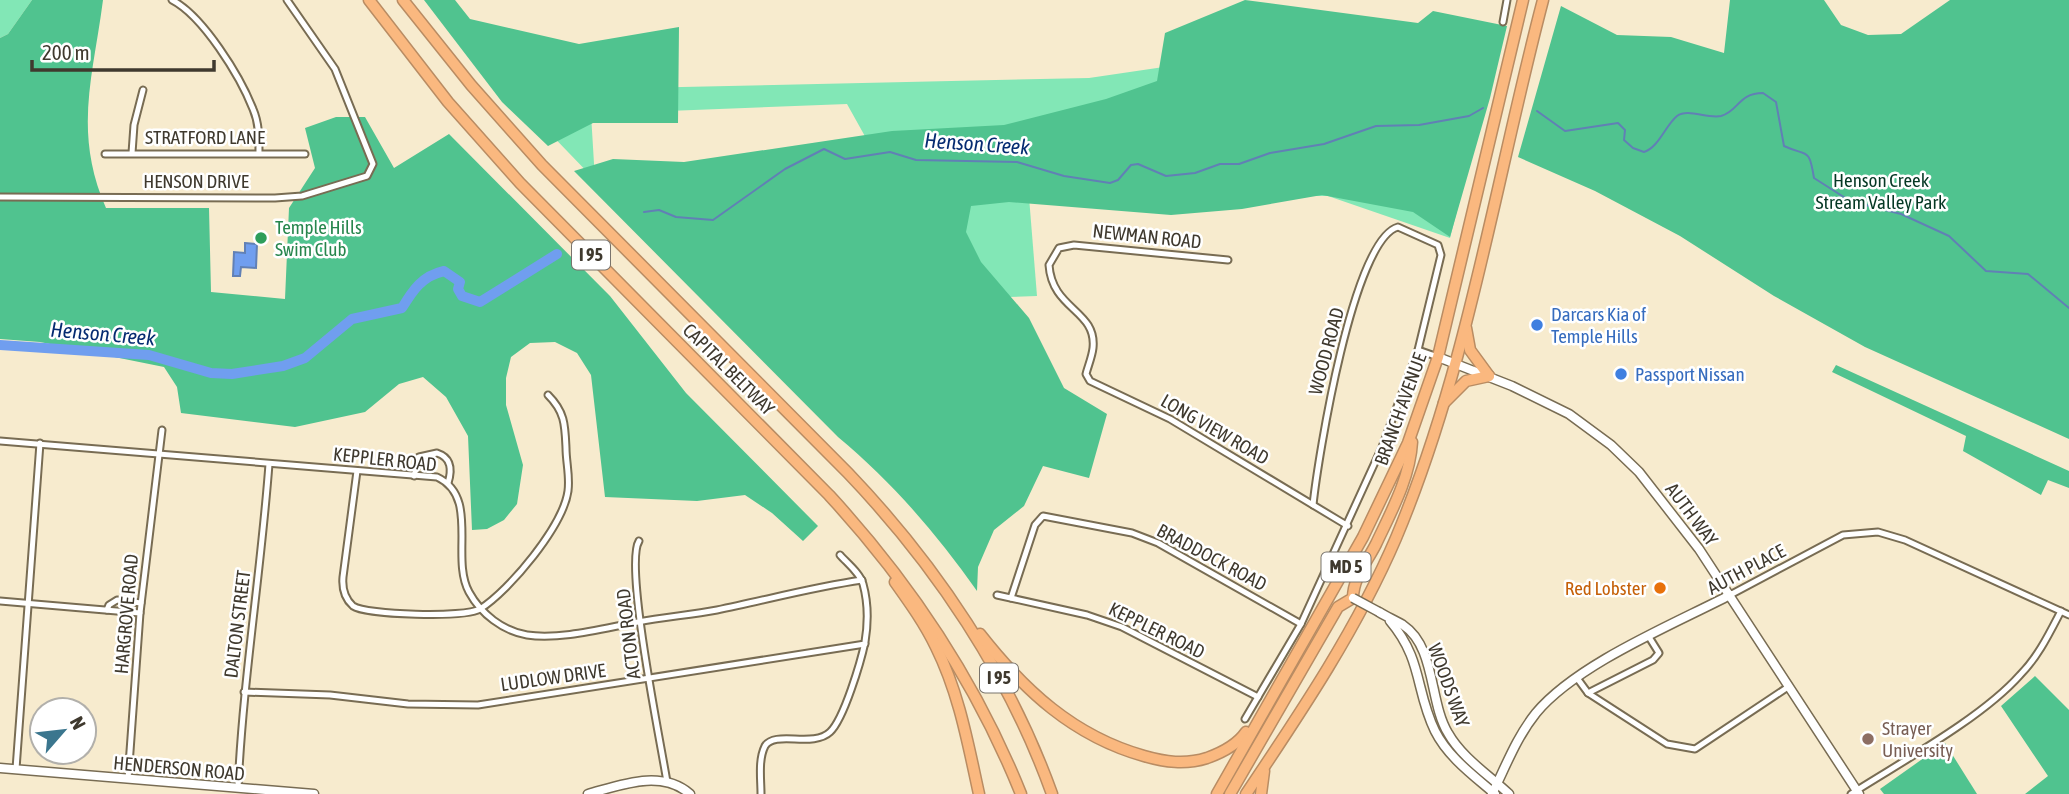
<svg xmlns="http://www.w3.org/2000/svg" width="2069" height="794" font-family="'Asap Condensed',sans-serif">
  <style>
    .green { fill: #82e7b6 }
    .forest { fill: #50c38f }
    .water { fill: #709eef; stroke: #6180b5; stroke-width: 2 }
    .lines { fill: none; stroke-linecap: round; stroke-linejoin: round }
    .stream { stroke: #6180b5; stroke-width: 2 }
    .river { stroke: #709eef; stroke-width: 10 }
    .street-casing { stroke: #786c53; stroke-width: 9 }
    .secondary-casing { stroke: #786c53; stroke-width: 11 }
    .highway-casing { stroke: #b98c63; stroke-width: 13 }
    .street { stroke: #fff; stroke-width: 5 }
    .secondary { stroke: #fff; stroke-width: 8 }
    .highway { stroke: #fab87f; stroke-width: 10 }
    .secondary-bridge-casing { stroke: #786c53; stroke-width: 11; stroke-linecap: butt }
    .secondary-bridge { stroke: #fff; stroke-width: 8 }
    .leisure-dot { fill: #2e9e5b; stroke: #fff; stroke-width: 2.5 }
    .shop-dot { fill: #3f7fe0; stroke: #fff; stroke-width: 2.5 }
    .food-dot { fill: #e8710a; stroke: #fff; stroke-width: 2.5 }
    .education-dot { fill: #8d6e63; stroke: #fff; stroke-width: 2.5 }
    .labels { text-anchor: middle; stroke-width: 5; stroke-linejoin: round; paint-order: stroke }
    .shield { fill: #fff; stroke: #79746d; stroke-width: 2 }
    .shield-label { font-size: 18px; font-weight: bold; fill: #3f392e }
    .street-label { font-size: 19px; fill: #3f392e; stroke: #fff }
    .park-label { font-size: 19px; fill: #053824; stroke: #fff }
    .leisure-label { font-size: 19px; fill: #27864d; stroke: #fff; text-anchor: start }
    .shop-label { font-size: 19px; fill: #366cbe; stroke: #fff; text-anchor: start }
    .food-label { font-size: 19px; fill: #c56008; stroke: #fff; text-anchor: end }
    .education-label { font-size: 19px; fill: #785e54; stroke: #fff; text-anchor: start }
    .water-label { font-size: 21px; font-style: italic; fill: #052b71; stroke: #fff }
  </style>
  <rect width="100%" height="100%" fill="#f7ebce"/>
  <g class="green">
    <path d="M0,0h32l-24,34 -8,4z"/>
    <path d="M1252,54l225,80 -27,104 -122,-42h-37l-410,-31 -34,-61 -256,10 4,66 -54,-56 47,-35 501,-11z"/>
    <path d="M1029,197l8,99 -29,1 -74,-89z"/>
  </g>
  <g class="forest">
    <path d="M32,0h71c-10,77 -30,132 3,208h103l2,84 74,7 4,-91 26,-40 -10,-40 31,-11h29l29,51 55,-34 161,162 76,97 132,133 -15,15 -31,-28 -27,-18 -48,6 -92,-4 -14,-122 -14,-22 -22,-11 -25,1 -19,14 -5,21v27l17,60 -6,39 -13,16 -17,9 -15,1 -4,-94 -22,-39 -23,-20 -24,7 -34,28 -70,15 -114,-14 -4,-26 -13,-20 -124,-25 -40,-3v-301l8,-4z"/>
    <path d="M424,0h31l15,19 109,25 100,-17 -1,96h-85l-45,23 -46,-44z"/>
    <path d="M1245,0l173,23 15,-12 74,15 -17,72 -40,139 -37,-25 -91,-17 -80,14 -71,6 -162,-13 -38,4 -5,26 15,30 48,56 35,70 43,26 -18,64 -46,-12 -19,40 -30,24 -16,37 -1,24c-40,-57 -85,-109 -139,-154l-264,-266 39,-12 71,3 208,-31 112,-6 102,-26 51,-18 8,-48z"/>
    <path d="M1730,0h94l17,25 27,10 33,-1 49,-34h119v439l-204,-92 -91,-51 -94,-60 -85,-45 -77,-34 43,-151 56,29 54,2 53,16z"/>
    <path d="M1836,365l233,106v17l-21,-8 -7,15 -78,-44 3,-15 -134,-64z"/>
    <path d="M2035,676l34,34v84h-44l23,-18 -47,-70z"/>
    <path d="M1945,743l32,51h-93l-4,-5z"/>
  </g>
  <path class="water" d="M245,243l12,1 -1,24 -15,-1 -1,9h-7l1,-24 11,1z"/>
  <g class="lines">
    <g class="stream">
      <path d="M1537,111l28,20 53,-8 7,7 -1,10 9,8 11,4c15,-5 21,-26 33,-36 11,-8 30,3 44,0 18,-5 17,-23 42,-23l13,9 8,44c24,11 25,1 30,32l36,23 51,13 48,22 37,35 42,3 41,34"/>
      <path d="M644,212l15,-2 17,7 37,3 72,-51 39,-20 21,10 45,-7 26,8 101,2 47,14 46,7 8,-3 13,-15 7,-1 28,12 29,-3 25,-9h19l31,-11 54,-9 52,-18 43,-1 50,-9 14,-8"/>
    </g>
    <path class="river" d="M0,345l149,10 62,18 21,1 51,-8 22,-8 47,-39 50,-11c11,-18 20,-32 42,-37l16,11 -2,7 4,7 18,6 77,-48"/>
    <defs>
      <g id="street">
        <path d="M172,0c31,16 68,76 81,109 6,14 6,28 6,43"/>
        <path d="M1503,22l4,-22"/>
        <path d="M132,153l2,-28 9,-35"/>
        <path d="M105,154h200"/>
        <path d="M0,197l275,1 27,-2 65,-20 6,-12 -38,-95 -48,-69"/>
        <path d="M1228,260l-154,-15 -15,3 -10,17c3,45 48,45 44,83 -1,9 -5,18 -7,26l4,7 80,38 178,107"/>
        <path d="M1418,350l20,7"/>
        <path d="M0,441l437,36c43,20 13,80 32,115 12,22 34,39 58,43 34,5 77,-7 111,-13 26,-5 52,-7 79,-12 49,-10 96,-23 145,-30"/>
        <path d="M357,471l-14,106c-1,11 1,21 10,29 13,9 112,12 127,3 30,-19 83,-83 88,-118 2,-15 -2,-29 -2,-43 -1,-23 -1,-36 -18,-53"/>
        <path d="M414,476l5,-19 18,-4c15,5 15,17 11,30"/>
        <path d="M639,541c-15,24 22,203 28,241"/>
        <path d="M997,595l90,20 35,12 136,70"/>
        <path d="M1730,595l113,-60 35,-3 27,8 164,75"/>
        <path d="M1011,598l24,-73 8,-9 89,17 26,10 143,81"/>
        <path d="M0,601l140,12"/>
        <path d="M107,610l2,-5 8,-5 24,3"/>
        <path d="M1577,678l11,15 79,51 28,5 93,-62"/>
        <path d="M244,692l86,3 78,9 70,1 387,-61"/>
        <path d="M1588,693l65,-33 6,-7 -10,-16"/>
        <path d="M1245,719l56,-95 81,-177 36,-97 23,-95 -3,-10 -40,-18c-45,12 -80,231 -85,278"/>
        <path d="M16,769l24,-326"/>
        <path d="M128,779l12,-166 22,-183"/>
        <path d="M238,788c5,-109 23,-216 31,-324"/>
        <path d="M761,794c0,-15 -3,-34 4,-48 10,-16 48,2 65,-14 14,-13 31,-71 35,-90 3,-18 3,-40 -2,-58 -3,-11 -16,-21 -23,-29"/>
        <path d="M1851,794c50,-32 131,-76 169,-119 18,-18 29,-41 41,-64"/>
      </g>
      <g id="secondary">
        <path d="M1438,357l74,29 57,28 42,31 28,27 60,77 160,245"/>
        <path d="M1379,612c8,5 16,8 24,13 33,22 26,77 45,108 14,25 41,42 61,61"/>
        <path d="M1390,621c33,39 25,69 45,110 13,26 38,44 60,63"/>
        <path d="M0,768l314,26"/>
        <path d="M588,794c33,-9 73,-25 102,0"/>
        <path d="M1492,794c14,-28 24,-56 44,-81 41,-49 136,-88 194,-118"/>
      </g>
      <g id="highway">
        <path d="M369,0l79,102 72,81 309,312c82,89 147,187 192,299"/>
        <path d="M403,0l68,85 71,80 306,308c88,92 161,201 204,321"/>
        <path d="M1466,328l4,22 19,26"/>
        <path d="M1444,403l22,-22 23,-5"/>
        <path d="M895,582c15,21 30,42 41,65 23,46 32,97 43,147"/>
        <path d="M980,634c44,56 93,102 164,122 21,6 41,9 63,2 14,-5 30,-13 39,-26"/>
        <path d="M1217,794l146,-257 45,-94 30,-86 85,-357"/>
        <path d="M1230,794l108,-187 15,-9c0,-20 14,-36 23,-54 15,-32 34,-66 36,-102"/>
        <path d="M1246,794c55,-82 111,-165 150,-256 72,-171 100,-360 147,-538"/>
        <path d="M1261,794l3,-23"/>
      </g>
    </defs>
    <use href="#street" class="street-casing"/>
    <use href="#secondary" class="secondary-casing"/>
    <use href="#highway" class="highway-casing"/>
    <use href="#street" class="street"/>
    <use href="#secondary" class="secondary"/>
    <use href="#highway" class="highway"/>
    <defs>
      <path id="secondary-bridge" d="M1353,598l26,14"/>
    </defs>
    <use href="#secondary-bridge" class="secondary-bridge-casing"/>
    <use href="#secondary-bridge" class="secondary-bridge"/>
  </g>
  <circle class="leisure-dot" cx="261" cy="238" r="7"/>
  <g class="shop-dot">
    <circle cx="1537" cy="325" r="7"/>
    <circle cx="1621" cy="374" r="7"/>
  </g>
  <circle class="food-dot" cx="1660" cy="588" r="7"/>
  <circle class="education-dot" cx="1868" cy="739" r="7"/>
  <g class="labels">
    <g class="shield">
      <rect x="572" y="240.5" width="38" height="29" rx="5"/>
      <rect x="1321.5" y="552.5" width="49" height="29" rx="5"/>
      <rect x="980" y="663.5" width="38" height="29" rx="5"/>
    </g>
    <g class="shield-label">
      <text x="591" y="261">I 95</text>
      <text x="1346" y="573">MD 5</text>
      <text x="999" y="684">I 95</text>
    </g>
    <g class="street-label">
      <text x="205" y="144">STRATFORD LANE</text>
      <text x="196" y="188">HENSON DRIVE</text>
      <text transform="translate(1147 236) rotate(6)" y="7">NEWMAN ROAD</text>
      <text transform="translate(1326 351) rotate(-75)" y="7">WOOD ROAD</text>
      <text transform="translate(729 369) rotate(45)" y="7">CAPITAL BELTWAY</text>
      <text transform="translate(1400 409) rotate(-70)" y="7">BRANCH AVENUE</text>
      <text transform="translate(1215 429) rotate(30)" y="7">LONG VIEW ROAD</text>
      <text transform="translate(385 459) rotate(6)" y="7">KEPPLER ROAD</text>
      <text transform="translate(1692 514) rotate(53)" y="7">AUTH WAY</text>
      <text transform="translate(1212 557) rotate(28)" y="7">BRADDOCK ROAD</text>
      <text transform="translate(1746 569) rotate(-28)" y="7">AUTH PLACE</text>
      <text transform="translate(126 614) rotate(-85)" y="7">HARGROVE ROAD</text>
      <text transform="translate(237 624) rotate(-83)" y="7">DALTON STREET</text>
      <text transform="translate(1157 630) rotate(26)" y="7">KEPPLER ROAD</text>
      <text transform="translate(628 634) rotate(-97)" y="7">ACTON ROAD</text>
      <text transform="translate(553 677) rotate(-8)" y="7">LUDLOW DRIVE</text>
      <text transform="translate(1449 685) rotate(70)" y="7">WOODS WAY</text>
      <text transform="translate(179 768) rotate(5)" y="7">HENDERSON ROAD</text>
    </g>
    <g class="park-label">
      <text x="1881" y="187">Henson Creek<tspan x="1881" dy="22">Stream Valley Park</tspan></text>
    </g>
    <g class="leisure-label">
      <text x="275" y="234">Temple Hills<tspan x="275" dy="22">Swim Club</tspan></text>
    </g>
    <g class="shop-label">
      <text x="1551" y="321">Darcars Kia of<tspan x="1551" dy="22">Temple Hills</tspan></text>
      <text x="1635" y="381">Passport Nissan</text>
    </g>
    <g class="food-label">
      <text x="1646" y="595">Red Lobster</text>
    </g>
    <g class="education-label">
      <text x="1882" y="735">Strayer<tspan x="1882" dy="22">University</tspan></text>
    </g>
    <g class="water-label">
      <text transform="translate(977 144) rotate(4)" y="7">Henson Creek</text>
      <text transform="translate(103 334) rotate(5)" y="7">Henson Creek</text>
    </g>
  </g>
  <g transform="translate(63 731) rotate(62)"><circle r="33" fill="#ffffff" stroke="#b2b0ab" stroke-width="2"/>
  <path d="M0-5L12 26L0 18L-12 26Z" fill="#3b768e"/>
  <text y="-10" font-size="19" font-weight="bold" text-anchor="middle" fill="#3f392e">N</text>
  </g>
  <path d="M32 60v10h182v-10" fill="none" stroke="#3f392e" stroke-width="3.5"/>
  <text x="42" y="60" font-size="21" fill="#3f392e" stroke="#ffffff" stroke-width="5" paint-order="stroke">200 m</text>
</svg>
